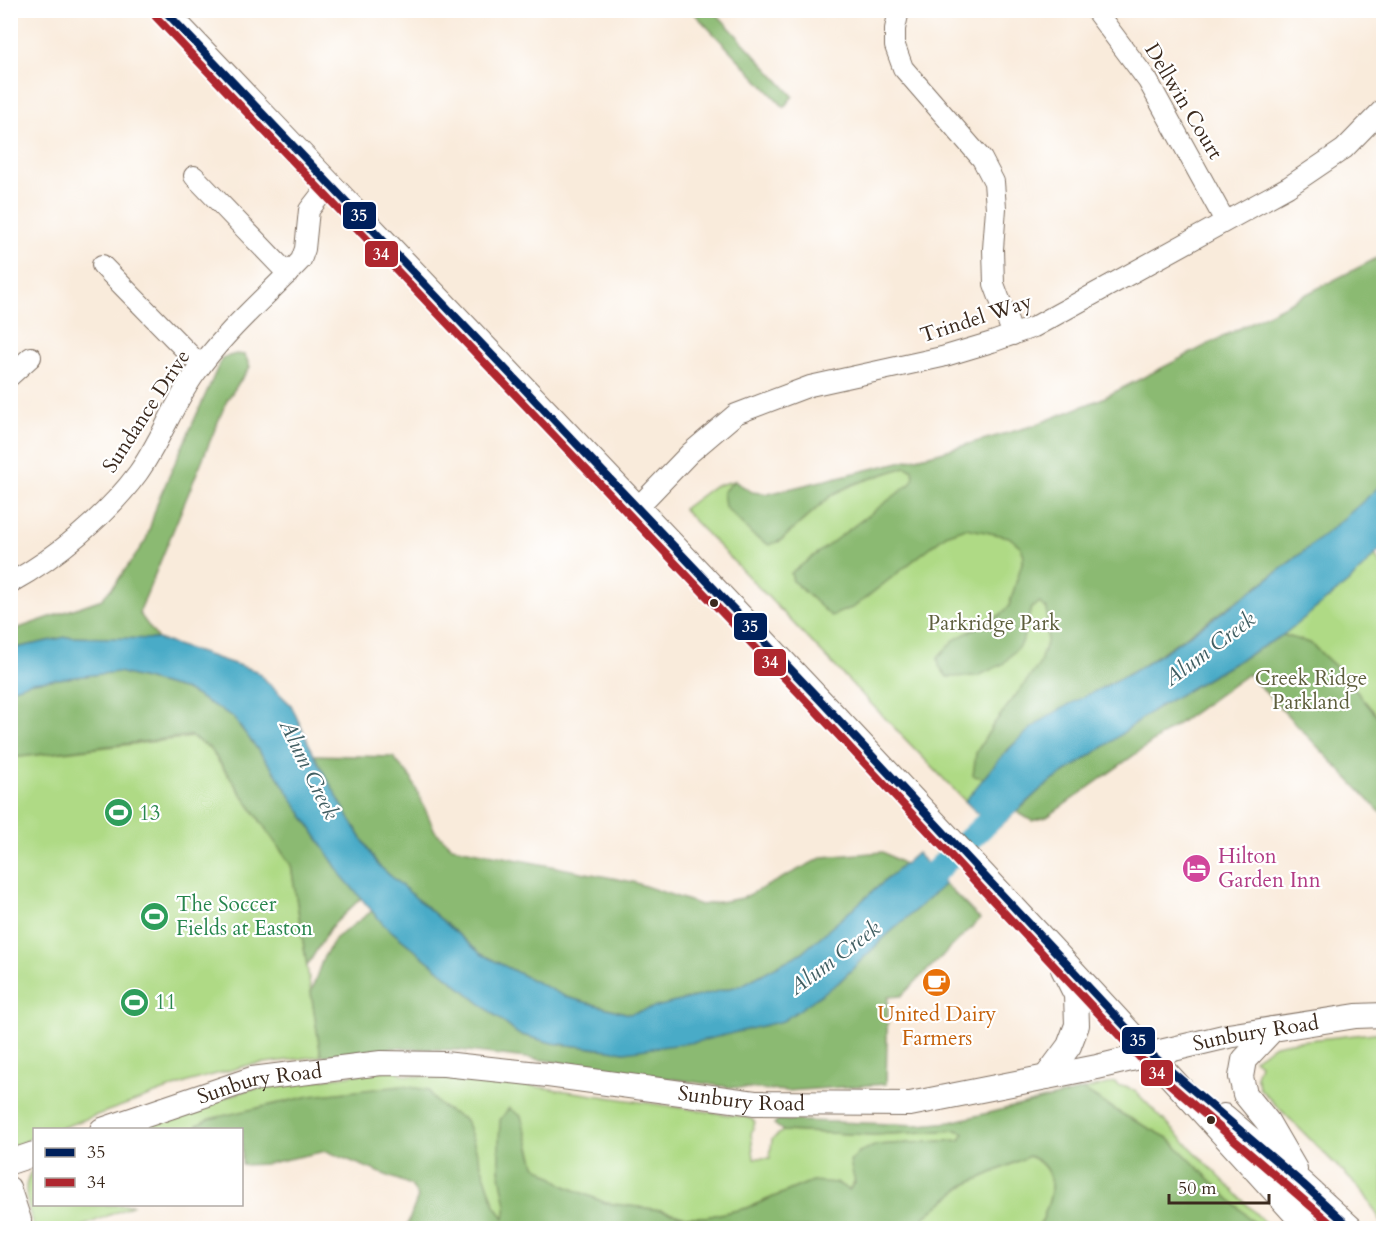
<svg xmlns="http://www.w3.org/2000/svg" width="1394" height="1239" font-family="Cardo,serif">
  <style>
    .green { fill: #afda85; stroke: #758252; stroke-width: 1.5 }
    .forest { fill: #8bba72; stroke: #637248; stroke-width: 1.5 }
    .water { fill: #48abc7; stroke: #426a72; stroke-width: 1.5 }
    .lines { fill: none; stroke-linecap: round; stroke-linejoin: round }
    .river { stroke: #48abc7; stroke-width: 24 }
    .minor-casing { stroke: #7e6e60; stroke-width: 22 }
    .major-casing { stroke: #7e6e60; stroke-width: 26 }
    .minor { stroke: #fff; stroke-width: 20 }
    .major { stroke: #fff; stroke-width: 24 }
    .bus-1-casing { stroke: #fff; stroke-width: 12 }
    .bus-2-casing { stroke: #fff; stroke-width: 12 }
    .bus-1 { stroke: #00205b; stroke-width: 8 }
    .bus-2 { stroke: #af272f; stroke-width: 8 }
    .bus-dot { fill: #3b2a1e; stroke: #fff; stroke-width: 2 }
    .labels { text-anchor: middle; stroke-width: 4.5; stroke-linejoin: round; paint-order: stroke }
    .street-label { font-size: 21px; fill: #3b2a1e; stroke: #fff }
    .park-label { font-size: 21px; fill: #5e5f3d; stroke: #fff }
    .leisure-label { font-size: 21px; fill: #27864d; stroke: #fff; text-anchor: start }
    .hotel-label { font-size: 21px; fill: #b23c85; stroke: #fff; text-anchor: start }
    .food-label { font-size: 21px; fill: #c56008; stroke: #fff }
    .water-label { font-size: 22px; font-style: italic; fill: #405e62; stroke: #fff }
    .line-badge { stroke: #fff; stroke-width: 2 }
    .badge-label { font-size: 16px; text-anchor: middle; font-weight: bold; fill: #fff }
  </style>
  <rect width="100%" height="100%" fill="#fff"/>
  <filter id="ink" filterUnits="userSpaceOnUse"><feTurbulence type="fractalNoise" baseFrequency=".0167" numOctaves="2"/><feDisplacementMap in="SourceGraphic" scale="12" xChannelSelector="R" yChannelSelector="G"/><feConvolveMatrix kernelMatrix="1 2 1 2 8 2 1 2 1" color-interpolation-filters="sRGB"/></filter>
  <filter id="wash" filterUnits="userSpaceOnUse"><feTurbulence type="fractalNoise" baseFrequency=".008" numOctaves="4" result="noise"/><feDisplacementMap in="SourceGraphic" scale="24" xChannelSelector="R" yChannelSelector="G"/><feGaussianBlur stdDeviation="1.35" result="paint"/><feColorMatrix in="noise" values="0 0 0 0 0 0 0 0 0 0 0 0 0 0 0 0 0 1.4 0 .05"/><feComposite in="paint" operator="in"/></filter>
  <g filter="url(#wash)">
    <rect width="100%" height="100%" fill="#f9ebdb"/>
    <g class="green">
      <path d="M1383,277v231l-418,293 -282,-292 31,-23 20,-5 -11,11 57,49 53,-47 21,-10 51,-17 7,2 271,26z"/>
      <path d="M1375,555l8,13v155l-47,-56 -26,-24 -27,-8 67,-54z"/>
      <path d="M210,735l4,20 77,110 30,191 -72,9 -58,16 -133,48 -24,1v8l-23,9v-389z"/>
      <path d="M1383,1032v192l-20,-32 -103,-103 -4,-13 4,-12 -6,-5 21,-14 15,-3z"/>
      <path d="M394,1069l11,6 120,10 225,33 5,4 -4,12 3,24h16l2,-19 11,-8 91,4 83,-5 7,3 -4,7 -83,5 -28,45 -37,-9 -65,27 -41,9h-20l-25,-7 -55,-7 -41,-17 -30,-21 -9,-34 -27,38 7,36 -2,14 -9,-13 -29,-86c-14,-7 -32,-14 -37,-30l-232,35 -1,4 -67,1 118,-40z"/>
      <path d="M1115,1082l3,4h8l10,6 134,136h-11l-91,-90 -48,-25 -37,-23z"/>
      <path d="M1029,1156c23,10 26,29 18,51 -3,8 -4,16 -11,21h-125l52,-42z"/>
      <path d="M34,1168v36l100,1 -56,23h-45c-3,-21 -15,-41 1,-60z"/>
    </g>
    <g class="forest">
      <path d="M692,11h22l79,85 -9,11z"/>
      <path d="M1383,255v228l-43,41 -90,68 -108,74 -101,55 -35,30 -22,27 -11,-2 3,-23 17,-28 46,-60 8,-25v-31l-8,-6 -8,5 -9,35 -19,21 -25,12 -31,1 -8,-11 -1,-9 16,-17 46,-25 9,-9 15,-50 -3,-9 -12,-10 -43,-9 -20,7 -92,72 -23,9 -38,-35 -2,-8 119,-89 4,-7 -2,-8 -7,-2 -51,17 -21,10 -53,47 -11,4 -15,-9 -29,-29 -2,-15 11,-11 18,11 16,2 169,-41 95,-27 69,-27z"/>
      <path d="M236,354l9,1 5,12 -23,33 -88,213 19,26 -92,-2 -55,12 -1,-18 92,-32 14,-16 30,-43 12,-39 64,-143z"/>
      <path d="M1283,635l27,8 26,24 47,56v92l-135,-141 -201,143 -15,4 -15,-9 26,-25 65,-43 45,-34z"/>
      <path d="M118,672l68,18 46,26 43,56 67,104 19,22 -31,30 -23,38 -16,-101 -81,-117 -20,-12 -179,22 -1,-69 22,-7z"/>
      <path d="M314,755l79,2 18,21 24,53 17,16 181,35 68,23 42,-7 80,-41 60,-5 21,12 -101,88 -61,33 -112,29 -64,-17 -85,-43 -103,-89 -30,-49z"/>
      <path d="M945,884l35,35 -79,77 -13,1 -2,87 -99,7 -59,-4 -185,-27 -84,-10 -65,-2 -73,8 -10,-64 12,-34 13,-20 36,-27 12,14 134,109 34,9 73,9 213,-69 47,-46z"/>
      <path d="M402,1086l27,4c5,16 24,23 37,30l29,86 9,12 2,-13 -7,-36v-27l1,-22 9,-12 12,8 14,49 30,21 41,17 55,7 25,7h20l41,-9 65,-27 25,2 12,7 6,-7 -5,-21 9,-10 18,-7 83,-5 4,-7 -7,-3 -83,5 -91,-4 -9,-7 4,-4 142,5 31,-3 132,-32 37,23 48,25 91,90h-223c7,-5 8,-13 11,-21 8,-21 5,-42 -18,-51l-66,30 -52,42h-505l12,-31 -7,-12 -85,-34 -61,13 -23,1v-35l-46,-1 1,-4 12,-6 101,-23z"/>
    </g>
    <g class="water">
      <path d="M1383,483v64l-33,34 -67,54 -130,75 -45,34 -65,43 -48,44 -30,-30c24,-29 45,-58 75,-79 32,-23 71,-36 104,-57 84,-55 167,-114 239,-182z"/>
      <path d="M66,637l92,2 98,32 35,34 23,50 34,61 30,49 103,89 85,43 63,17 113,-29 61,-33 114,-99 28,31 -60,53 -47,46 -55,38 -87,21 -71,10 -73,-9 -34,-9 -134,-109 -42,-49 -67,-104 -43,-56 -46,-26 -68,-18 -86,10 -21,7v-40z"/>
    </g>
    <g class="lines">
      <path class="river" d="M910,895l99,-93"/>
    </g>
  </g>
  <g filter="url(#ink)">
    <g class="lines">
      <defs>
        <g id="minor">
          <path d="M899,10l-4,19v17l8,22 79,91 12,23 2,26 -3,41 1,35 19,51"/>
          <path d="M1095,10l53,71 77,140"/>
          <path d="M194,176l94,98"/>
          <path d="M102,265l99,101"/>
          <path d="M10,376l21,-19"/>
          <path d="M637,508l53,-55 46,-39 74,-28 132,-29 50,-15 42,-15 254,-140 56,-38 40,-41"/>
          <path d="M10,583c46,-25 97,-68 128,-110 22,-31 35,-68 57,-99 30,-43 71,-77 106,-114l4,-11 4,-39 21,-27"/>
          <path d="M10,1187l11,33v8"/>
        </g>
        <g id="major">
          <path d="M164,10c384,404 771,805 1144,1218"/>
          <path d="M1273,1029l-29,31 -3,17 4,17 22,27 28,48"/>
          <path d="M1046,1077l23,-31 8,-21 -1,-30 -13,-26"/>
          <path d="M1224,1116l79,68 48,44"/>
          <path id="s1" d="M102,1130l150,-51 129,-16 63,1 104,11 207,28 155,1 187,-37 131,-31 128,-20 28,-1"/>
          <path d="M10,1162l24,-8"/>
        </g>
      </defs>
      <use href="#minor" class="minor-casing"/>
      <use href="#major" class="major-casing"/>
      <use href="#minor" class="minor"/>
      <use href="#major" class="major"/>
      <defs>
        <path id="bus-1" d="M164,10l656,690 331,354 152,130 48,44"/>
        <path id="bus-2" d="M156,17l656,690 331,354 193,167"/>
      </defs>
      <use href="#bus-1" class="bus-1-casing"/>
      <use href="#bus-2" class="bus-2-casing"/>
      <use href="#bus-1" class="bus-1"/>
      <use href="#bus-2" class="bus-2"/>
    </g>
  </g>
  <defs>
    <symbol id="stadium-disc" viewBox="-11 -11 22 22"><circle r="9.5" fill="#2e9e5b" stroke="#fff"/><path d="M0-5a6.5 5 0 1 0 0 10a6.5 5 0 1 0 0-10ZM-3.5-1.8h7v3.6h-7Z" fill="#fff"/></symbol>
    <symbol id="hotel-disc" viewBox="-11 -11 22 22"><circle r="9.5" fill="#d1479c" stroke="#fff"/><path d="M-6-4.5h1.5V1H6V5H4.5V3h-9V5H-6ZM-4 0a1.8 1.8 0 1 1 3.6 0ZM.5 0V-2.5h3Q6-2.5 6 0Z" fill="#fff"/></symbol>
    <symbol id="cafe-disc" viewBox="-11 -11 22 22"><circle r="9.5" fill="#e8710a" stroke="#fff"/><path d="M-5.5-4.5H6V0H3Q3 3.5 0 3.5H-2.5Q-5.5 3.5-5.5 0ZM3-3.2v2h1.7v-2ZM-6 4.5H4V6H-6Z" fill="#fff"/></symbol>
  </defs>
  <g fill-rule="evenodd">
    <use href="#stadium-disc" x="102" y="796" width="33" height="33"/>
    <use href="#hotel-disc" x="1180" y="852" width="33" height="33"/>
    <use href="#stadium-disc" x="138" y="900" width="33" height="33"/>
    <use href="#cafe-disc" x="920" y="966" width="33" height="33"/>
    <use href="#stadium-disc" x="118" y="986" width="33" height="33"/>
  </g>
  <g class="bus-dot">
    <circle cx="714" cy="603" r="5"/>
    <circle cx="1211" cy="1120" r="5"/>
  </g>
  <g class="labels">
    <g class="street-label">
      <text transform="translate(1184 101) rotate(59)" y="7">Dellwin Court</text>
      <text transform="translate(976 318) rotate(-18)" y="7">Trindel Way</text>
      <text transform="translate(146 411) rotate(-57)" y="7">Sundance Drive</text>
      <text dy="7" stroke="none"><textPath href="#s1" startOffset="1173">Sunbury Road</textPath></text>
      <text dy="7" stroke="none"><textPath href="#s1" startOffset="165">Sunbury Road</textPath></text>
      <text dy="7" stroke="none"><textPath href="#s1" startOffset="651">Sunbury Road</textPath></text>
    </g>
    <g class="park-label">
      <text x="994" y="630">Parkridge Park</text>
      <text x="1311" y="685">Creek Ridge<tspan x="1311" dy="24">Parkland</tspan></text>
    </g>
    <g class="leisure-label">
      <text x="139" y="820">13</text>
      <text x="176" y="911">The Soccer<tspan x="176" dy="24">Fields at Easton</tspan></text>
      <text x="155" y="1009">11</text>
    </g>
    <g class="hotel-label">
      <text x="1218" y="863">Hilton<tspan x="1218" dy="24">Garden Inn</tspan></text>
    </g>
    <g class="food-label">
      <text x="937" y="1021">United Dairy<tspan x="937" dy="24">Farmers</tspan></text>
    </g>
    <g class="water-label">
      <text transform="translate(1209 648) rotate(-37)" y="8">Alum Creek</text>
      <text transform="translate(310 769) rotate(64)" y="8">Alum Creek</text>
      <text transform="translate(834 957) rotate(-37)" y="8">Alum Creek</text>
    </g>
  </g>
  <g class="line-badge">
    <rect x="342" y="201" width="35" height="29" rx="6" fill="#00205b"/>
    <rect x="364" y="240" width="35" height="28" rx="6" fill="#af272f"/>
    <rect x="733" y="612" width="35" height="29" rx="6" fill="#00205b"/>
    <rect x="753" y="648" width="34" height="29" rx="6" fill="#af272f"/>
    <rect x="1121" y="1026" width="35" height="29" rx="6" fill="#00205b"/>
    <rect x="1140" y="1059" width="34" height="28" rx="6" fill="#af272f"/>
  </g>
  <g class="badge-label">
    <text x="359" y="221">35</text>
    <text x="381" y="260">34</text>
    <text x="750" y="632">35</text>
    <text x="770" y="668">34</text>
    <text x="1138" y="1046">35</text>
    <text x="1157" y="1079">34</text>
  </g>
  <rect width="1394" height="1239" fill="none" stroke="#fff" stroke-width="36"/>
  <rect x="33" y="1128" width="210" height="78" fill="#ffffff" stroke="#b1aaa5" stroke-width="1.5"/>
  <rect x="45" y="1148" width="30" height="9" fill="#00205b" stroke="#b1aaa5" stroke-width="1.5"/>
  <text x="87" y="1158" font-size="18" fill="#3b2a1e">35</text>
  <rect x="45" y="1178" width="30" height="9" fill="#af272f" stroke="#b1aaa5" stroke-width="1.5"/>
  <text x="87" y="1188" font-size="18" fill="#3b2a1e">34</text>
  <path d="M1169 1194v9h100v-9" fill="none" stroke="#3b2a1e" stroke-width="3"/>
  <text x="1178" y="1194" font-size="18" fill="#3b2a1e" stroke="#ffffff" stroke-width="4.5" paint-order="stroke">50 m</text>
</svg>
